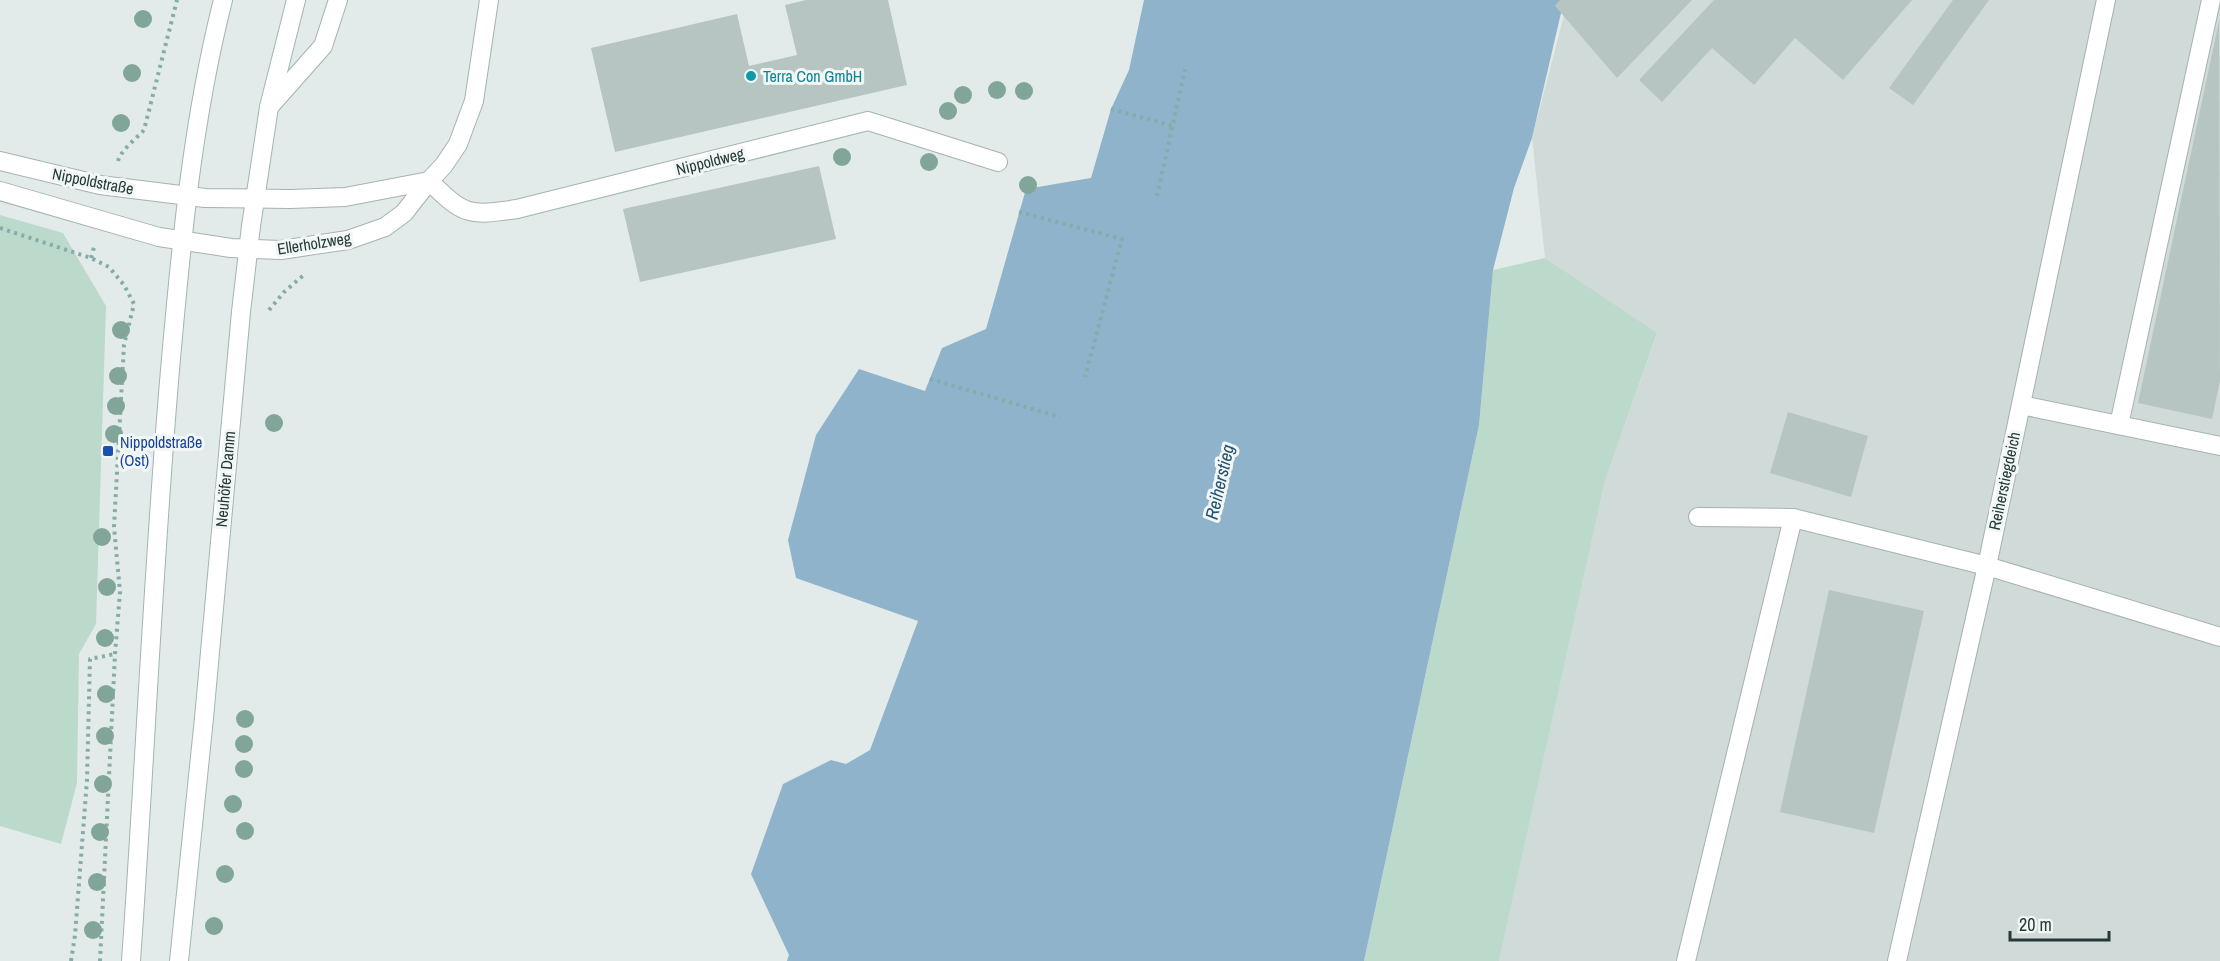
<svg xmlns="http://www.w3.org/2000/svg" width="2220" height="961" font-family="'Archivo Narrow',sans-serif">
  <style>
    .built { fill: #d0dad8 }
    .green { fill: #bcdacb }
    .water { fill: #8eb3cb }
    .building { fill: #b7c5c2 }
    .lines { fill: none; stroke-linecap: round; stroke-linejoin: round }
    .lane-casing { stroke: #a5b2b1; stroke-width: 20 }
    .street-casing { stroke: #a5b2b1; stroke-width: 20 }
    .secondary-casing { stroke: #a1b5b3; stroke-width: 20 }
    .path { stroke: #85aca9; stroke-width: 4; stroke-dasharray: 3 4.5; stroke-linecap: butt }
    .lane { stroke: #fff; stroke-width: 18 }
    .street { stroke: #fff; stroke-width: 18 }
    .secondary { stroke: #fff; stroke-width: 18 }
    .tree { fill: #81a699 }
    .culture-dot { fill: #0f9aa8; stroke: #f2f7f6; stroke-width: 2 }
    .transit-dot { fill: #1a4fb4; stroke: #f2f7f6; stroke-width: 2 }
    .labels { text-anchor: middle; stroke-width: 6; stroke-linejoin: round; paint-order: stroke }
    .culture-label { font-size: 16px; fill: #0d838f; stroke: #f2f7f6; text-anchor: start }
    .street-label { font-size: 16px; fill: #233a39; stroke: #f2f7f6 }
    .transit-label { font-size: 16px; fill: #164399; stroke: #f2f7f6; text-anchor: start }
    .water-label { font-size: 18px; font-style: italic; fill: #225171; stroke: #f2f7f6 }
  </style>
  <rect width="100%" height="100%" fill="#e2ebe9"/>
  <path class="built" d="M1568,0h652v961h-721l106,-480 52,-147 -112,-76 -13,-120z"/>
  <g class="green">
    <path d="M0,215l63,18 43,73 -10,318 -17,30 -2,129 -16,61 -61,-18z"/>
    <path d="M1545,258l112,75 -52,148 -106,480h-135l115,-536 14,-155z"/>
  </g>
  <path class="water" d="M1144,0h420l-32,138 -18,50 -21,82 -14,155 -115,536h-577l2,-6 -38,-81 32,-90 48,-24 15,4 24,-14 48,-129 -122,-43 -8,-38 28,-105 43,-66 66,22 17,-43 44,-19 40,-140 65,-11 20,-69 18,-39z"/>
  <g class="building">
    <path d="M806,0h82l19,85 -292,67 -24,-104 146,-34 12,52 48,-11 -12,-50z"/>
    <path d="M1560,0h132l-75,78 -62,-72z"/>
    <path d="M1714,0h198l-69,80 -48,-42 -41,47 -42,-37 -50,54 -23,-22z"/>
    <path d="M1953,0h36l-76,105 -24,-17z"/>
    <path d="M2219,21l1,360 -8,38 -74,-16z"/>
    <path d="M819,166l17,73 -196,43 -17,-73z"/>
    <path d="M1788,412l80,24 -17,61 -81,-24z"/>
    <path d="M1829,590l95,21 -50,222 -94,-21z"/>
  </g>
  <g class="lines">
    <defs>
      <g id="lane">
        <path d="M269,107l54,-61 15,-46"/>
        <path d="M2021,405l199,41"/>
        <path d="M2119,425l92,-425"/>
        <path d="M1698,517l95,1 194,48 233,71"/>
        <path d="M1686,961l107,-443"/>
      </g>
      <g id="street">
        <path d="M0,161l100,24 105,13 85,1 55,-2 84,-16"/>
        <path d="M429,181c36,35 39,35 88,28l351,-88 130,41"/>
        <path d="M0,191l159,46 72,11 50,2 67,-10 37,-13 19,-14 25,-32 15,-16 14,-21 16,-43 15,-101"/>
        <path d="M1897,961l90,-395 119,-566"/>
      </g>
      <g id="secondary">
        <path d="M131,961c14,-197 22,-394 39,-591 11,-125 22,-248 53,-370"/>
        <path d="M179,961l25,-243 37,-406 10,-86 18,-119 27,-107"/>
      </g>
    </defs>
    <use href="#lane" class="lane-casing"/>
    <use href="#street" class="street-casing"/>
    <use href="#secondary" class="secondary-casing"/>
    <g class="path">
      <path d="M1111,109l62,17"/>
      <path d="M118,161c3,-11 18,-22 26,-31l33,-130"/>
      <path d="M1157,196l28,-127"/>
      <path d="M1019,212l103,27 -37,138"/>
      <path d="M0,228l91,30 18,9 15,18 10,19 -10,41 -10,182 6,65 -5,62 -15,307"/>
      <path d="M91,258l4,-14"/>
      <path d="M269,310l15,-18 22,-19"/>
      <path d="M930,379l130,38"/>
      <path d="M71,961l4,-26 12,-155 3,-121 25,-5"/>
    </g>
    <use href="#lane" class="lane"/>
    <use href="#street" class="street"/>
    <use href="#secondary" class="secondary"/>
  </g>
  <g class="tree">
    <circle cx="143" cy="19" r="9"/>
    <circle cx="132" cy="73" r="9"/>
    <circle cx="997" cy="90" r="9"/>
    <circle cx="1024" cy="91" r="9"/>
    <circle cx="963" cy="95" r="9"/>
    <circle cx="948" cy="111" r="9"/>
    <circle cx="121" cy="123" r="9"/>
    <circle cx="842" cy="157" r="9"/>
    <circle cx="929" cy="162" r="9"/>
    <circle cx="1028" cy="185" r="9"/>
    <circle cx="121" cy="330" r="9"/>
    <circle cx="118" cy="376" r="9"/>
    <circle cx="116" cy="406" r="9"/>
    <circle cx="274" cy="423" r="9"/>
    <circle cx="114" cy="434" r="9"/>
    <circle cx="102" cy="537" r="9"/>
    <circle cx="107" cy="587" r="9"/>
    <circle cx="105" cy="638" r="9"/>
    <circle cx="106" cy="694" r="9"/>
    <circle cx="245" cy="719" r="9"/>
    <circle cx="105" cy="736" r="9"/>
    <circle cx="244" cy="744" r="9"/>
    <circle cx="244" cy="769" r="9"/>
    <circle cx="103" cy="784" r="9"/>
    <circle cx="233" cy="804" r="9"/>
    <circle cx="245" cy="831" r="9"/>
    <circle cx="100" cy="832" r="9"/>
    <circle cx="225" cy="874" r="9"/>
    <circle cx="97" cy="882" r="9"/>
    <circle cx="214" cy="926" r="9"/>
    <circle cx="93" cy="930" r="9"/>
  </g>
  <circle class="culture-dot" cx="751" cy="76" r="6"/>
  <rect class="transit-dot" x="102" y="445" width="12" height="12" rx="3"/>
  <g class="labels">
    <g class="culture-label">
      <text x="763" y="82">Terra Con GmbH</text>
    </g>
    <g class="street-label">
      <text transform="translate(710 161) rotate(-14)" y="6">Nippoldweg</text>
      <text transform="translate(93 181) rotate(11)" y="6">Nippoldstraße</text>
      <text transform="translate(314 243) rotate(-9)" y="6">Ellerholzweg</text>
      <text transform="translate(225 479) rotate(-85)" y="6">Neuhöfer Damm</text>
      <text transform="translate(2004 481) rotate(-78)" y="6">Reiherstiegdeich</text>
    </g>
    <g class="transit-label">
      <text x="120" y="448">Nippoldstraße<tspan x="120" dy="18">(Ost)</tspan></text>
    </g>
    <g class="water-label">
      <text transform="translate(1220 482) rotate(-77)" y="6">Reiherstieg</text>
    </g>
  </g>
  <path d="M2010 931v9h99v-9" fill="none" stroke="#233a39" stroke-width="3"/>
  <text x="2019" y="931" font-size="18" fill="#233a39" stroke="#f2f7f6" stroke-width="4.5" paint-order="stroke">20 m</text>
</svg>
